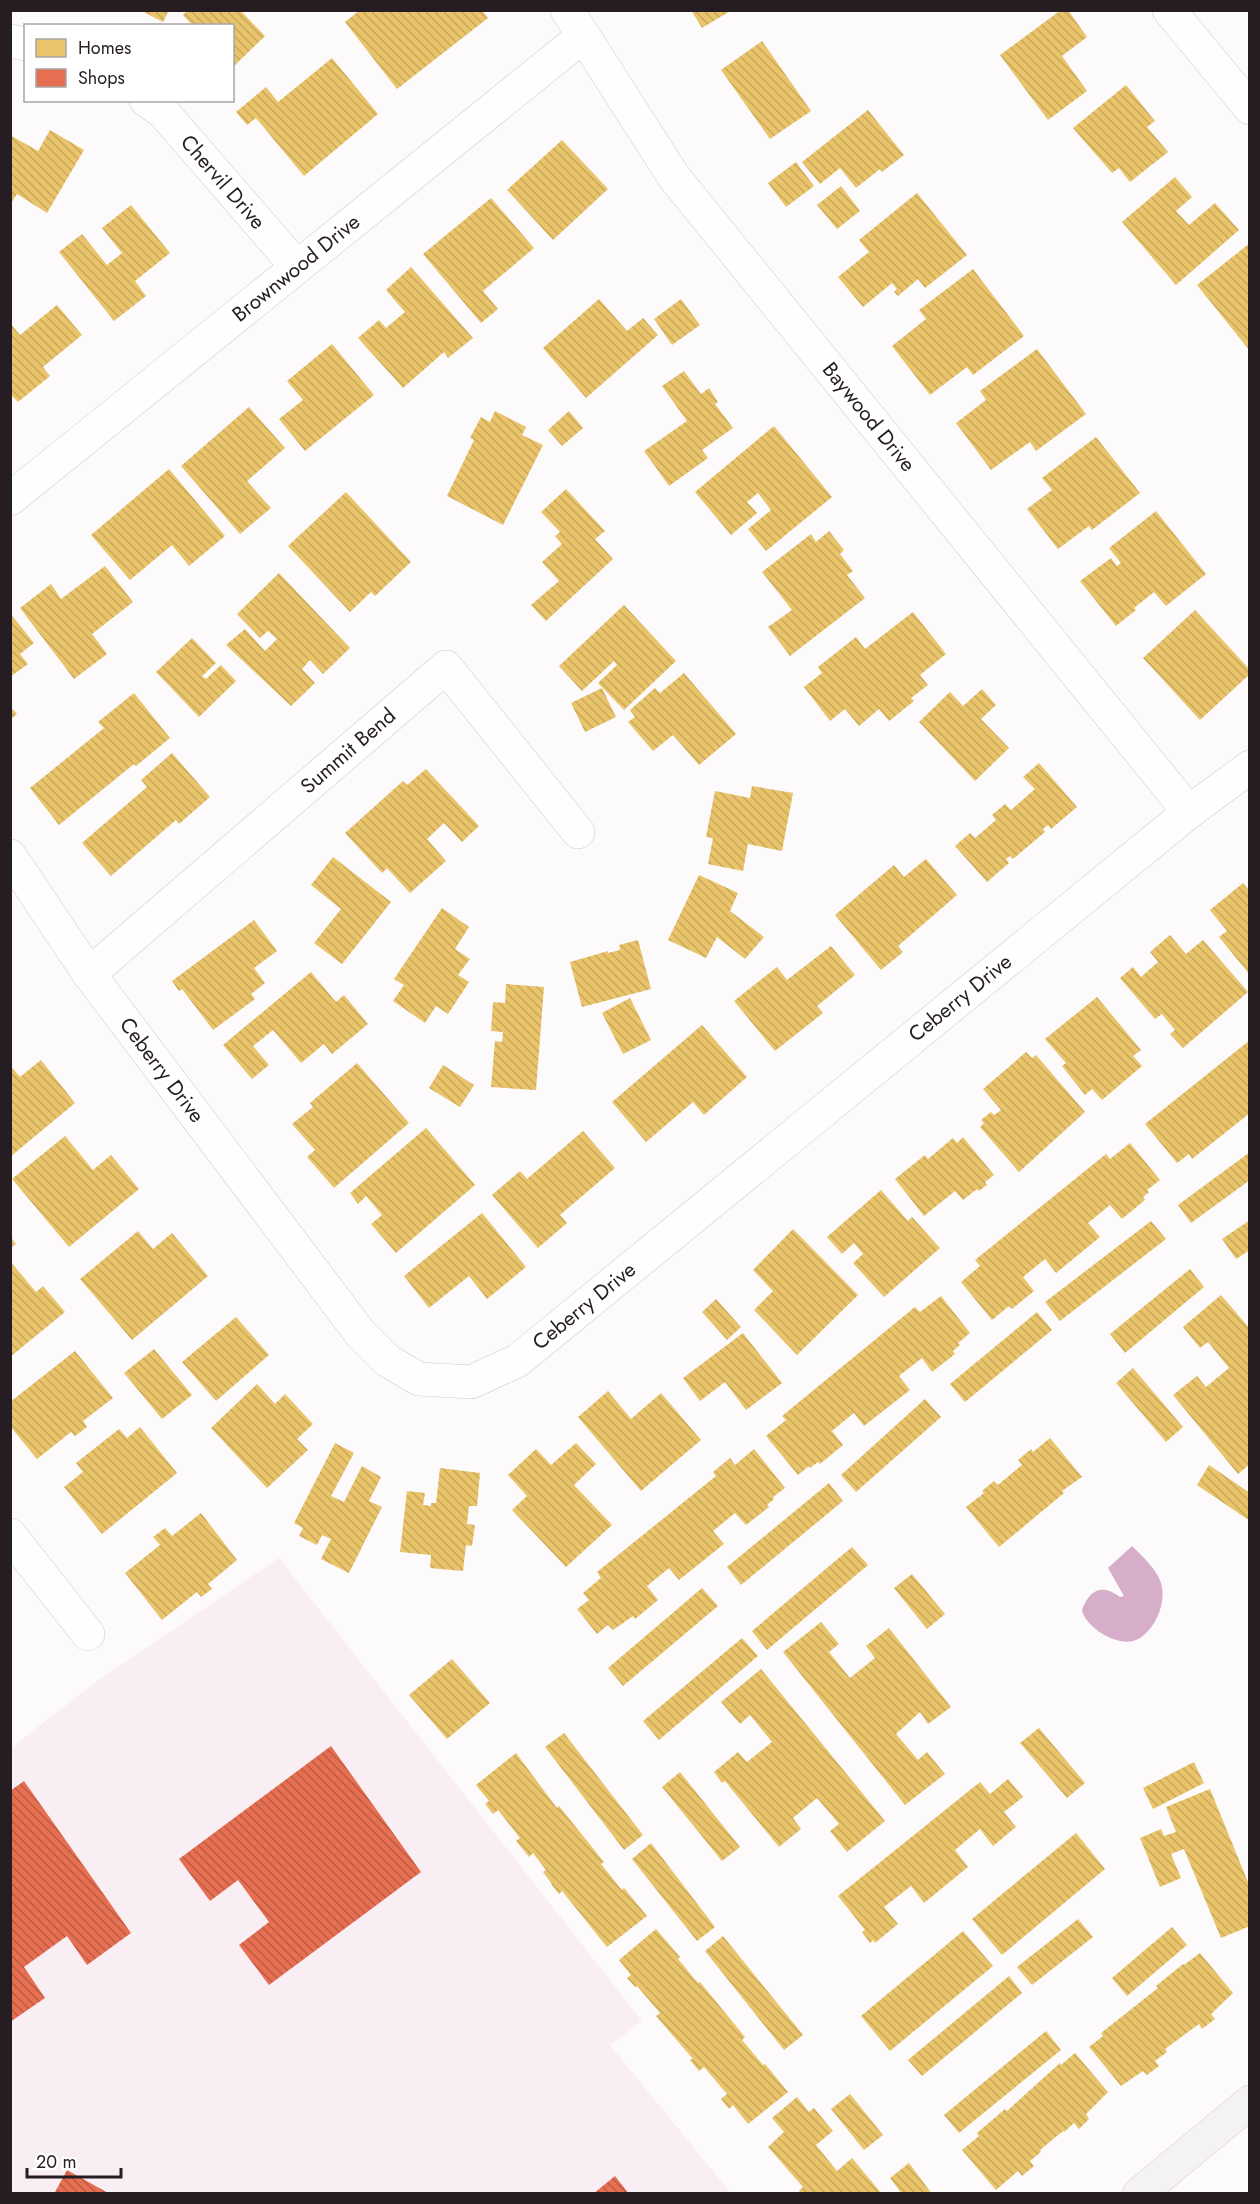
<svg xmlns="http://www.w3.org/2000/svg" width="1260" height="2204" font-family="Jost,sans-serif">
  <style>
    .built { fill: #faeef5 }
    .water { fill: #d6aec9 }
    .homes { fill: url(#homes-back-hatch) }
    .shops { fill: url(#shops-back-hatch) }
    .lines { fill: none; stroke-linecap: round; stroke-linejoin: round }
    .street-casing { stroke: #cec8cc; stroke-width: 34 }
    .secondary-casing { stroke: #cec8cc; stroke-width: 34 }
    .street { stroke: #fffeff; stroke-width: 33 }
    .secondary { stroke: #f5f2f4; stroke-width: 33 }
    .labels { text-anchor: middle; stroke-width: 6; stroke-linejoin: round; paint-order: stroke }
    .street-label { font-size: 21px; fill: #261d22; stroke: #fff }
  </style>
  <defs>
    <pattern id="homes-back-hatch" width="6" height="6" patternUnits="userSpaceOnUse" patternTransform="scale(1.5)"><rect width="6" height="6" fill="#e9c46a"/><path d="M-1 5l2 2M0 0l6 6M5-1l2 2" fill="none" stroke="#c8a85c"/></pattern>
    <pattern id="shops-back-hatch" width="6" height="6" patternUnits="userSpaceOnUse" patternTransform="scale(1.5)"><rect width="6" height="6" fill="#e76f51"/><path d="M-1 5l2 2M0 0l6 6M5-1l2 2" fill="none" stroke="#bb5b43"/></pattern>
  </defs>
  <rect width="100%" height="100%" fill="#fdfafc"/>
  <path class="built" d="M279,1558l363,463 -32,24 121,148 -720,1v-446l86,-67z"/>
  <path class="water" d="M1132,1546c10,10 21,20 27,32 10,19 -2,51 -21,61 -17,10 -52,-10 -56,-29 8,-21 20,-26 38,-13l4,-1 -16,-28z"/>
  <g class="homes">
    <path d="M140,10h29l-6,12z"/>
    <path d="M188,10h52l25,26 -33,32v-42h-39l-10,-11z"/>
    <path d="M360,10h122l6,8 -91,71 -52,-67z"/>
    <path d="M691,10h41l-30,18z"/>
    <path d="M1061,10h7l19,27 -25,19 25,35 -39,29 -48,-65z"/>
    <path d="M762,41l49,70 -41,28 -49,-69z"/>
    <path d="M332,58l46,56 -74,62 -48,-58 -9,7 -11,-13 30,-25 12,15z"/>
    <path d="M1126,85l29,36 -8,6 21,25 -38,30 -11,-14 -7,5 -39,-45z"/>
    <path d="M868,110l36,45 -22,17 -2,-3 -24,19 -16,-20 -20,16 -18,-22z"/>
    <path d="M50,130l34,20 -37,63 -30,-19 -7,11v-70l28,16z"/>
    <path d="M562,140l46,49 -55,51 -46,-50z"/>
    <path d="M796,162l18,24 -28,21 -18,-24z"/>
    <path d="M1175,177l17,20 -16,14 13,14 26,-22 24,27 -63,55 -54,-63z"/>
    <path d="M841,186l19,25 -23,18 -20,-24z"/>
    <path d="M917,193l50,62 -42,33 -7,-9 -20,17 -4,-4 3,-3 -5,-6 -29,24 -25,-30 31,-25 -10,-12z"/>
    <path d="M491,198l43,50 -51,43 15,18 -17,14 -58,-69z"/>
    <path d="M131,205l39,48 -35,28 11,15 -32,25 -55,-69 23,-18 25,31 15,-12 -20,-25z"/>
    <path d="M1250,243v108l-53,-66z"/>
    <path d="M411,267l62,71 -25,20 -4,-6 -41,36 -45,-50 21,-18 7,8 19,-16 -19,-22z"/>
    <path d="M973,269l51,67 -51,39 -6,-8 -37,28 -38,-49 34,-27 -7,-9z"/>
    <path d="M599,299l28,32 16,-13 15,17 -72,63 -43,-50z"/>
    <path d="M681,299l19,26 -28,20 -18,-26z"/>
    <path d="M57,305l25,30 -39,32 7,9 -32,26 -8,-8v-71l10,12z"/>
    <path d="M332,344l42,51 -69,56 -26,-32 24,-19 -16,-19z"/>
    <path d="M1037,349l49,65 -50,37 -6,-9 -39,28 -35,-47 30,-23 -6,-9z"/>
    <path d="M684,371l17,23 8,-6 9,14 -3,2 18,24 -31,22 6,8 -39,28 -25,-35 43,-30 -25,-35z"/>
    <path d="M249,407l36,41 -38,33 24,27 -31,26 -59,-68z"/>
    <path d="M495,411l31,16 -4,8 21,10 -40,80 -56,-29 27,-56 -4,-2 11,-21 9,5z"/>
    <path d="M569,411l14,17 -21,18 -14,-16z"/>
    <path d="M774,426l58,71 -66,54 -18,-22 23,-19 -13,-17 -11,9 10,11 -26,22 -36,-43z"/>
    <path d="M1096,437l44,56 -48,37 -3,-4 -31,23 -31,-40 25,-19 -10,-12z"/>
    <path d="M169,469l56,67 -36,30 -17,-21 -42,35 -39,-45z"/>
    <path d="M566,489l39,42 -10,8 18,20 -67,62 -15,-16 28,-24 -17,-19 20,-18 -7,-8 5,-4 -19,-20z"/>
    <path d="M346,492l65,70 -36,34 -4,-4 -21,20 -62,-66z"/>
    <path d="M1156,511l50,63 -40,32 -12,-14 -20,16 2,2 -20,16 -36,-45 31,-23 6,8 4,-3 -12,-15z"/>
    <path d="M829,531l15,19 -4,4 13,17 -6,4 18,23 -75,58 -22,-29 24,-17 -30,-38 49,-38 5,8z"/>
    <path d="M105,566l28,36 -41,32 15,20 -33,25 -54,-71 31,-24 10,15z"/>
    <path d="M279,573l71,75 -27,26 -13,-14 -8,9 13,14 -24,23 -65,-61 19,-16 20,22 12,-12 -9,-8 -8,7 -23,-24z"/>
    <path d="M624,605l52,56 -52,49 -26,-27 19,-18 -3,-4 -32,30 -23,-25z"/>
    <path d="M1195,610l55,60v4l-50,46 -57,-62z"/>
    <path d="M913,612l33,42 -26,21 8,10 -17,13 3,3 -25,20 -10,-12 -20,17 -14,-17 -15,12 -26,-34 18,-14 -4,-6 38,-30 9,12z"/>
    <path d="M10,613l24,30 -14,11 8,10 -18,13z"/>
    <path d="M192,638l24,25 -14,13 4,3 15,-14 15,16 -37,36 -43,-45z"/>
    <path d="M684,673l52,61 -37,31 -26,-30 -20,16 -25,-29 7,-5 -5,-7 25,-22 5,5z"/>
    <path d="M602,688l14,29 -31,15 -14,-29z"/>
    <path d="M982,689l14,16 -15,14 28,29 -34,33 -56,-59 31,-30 13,14z"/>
    <path d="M134,693l36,45 -34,28 -2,-2 -75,61 -29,-37 74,-60 -6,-6z"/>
    <path d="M10,706l7,8 -7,6z"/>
    <path d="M172,753l38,44 -31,27 -3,-4 -65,56 -29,-33 65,-56 -6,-7z"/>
    <path d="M1039,763l38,44 -26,22 -3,-4 -5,4 2,3 -32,27 -3,-3 -4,3 3,4 -22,19 -32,-36 15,-13 5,5 21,-18 -4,-5 13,-11 6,6 24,-21 -12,-12z"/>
    <path d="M426,769l53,57 -17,16 -18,-19 -17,16 19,22 -36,32 -23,-25 -5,5 -37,-40 58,-52 4,4z"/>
    <path d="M752,786l41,7 -11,58 -34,-7 -5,27 -35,-7 5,-26 -7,-1 9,-46 35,7z"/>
    <path d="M333,857l58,45 -49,62 -28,-21 27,-34 -30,-24z"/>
    <path d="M926,859l31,36 -59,51 5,6 -22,18 -46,-55 59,-50 10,12z"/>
    <path d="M699,875l39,18 -8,18 34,26 -19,22 -28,-22 -11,21 -38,-18z"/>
    <path d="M1243,883l7,8v84l-31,-38 8,-6 -17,-21z"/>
    <path d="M442,908l27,19 -14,22 15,10 -12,16 11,7 -21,32 -12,-8 -11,17 -32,-22 11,-16 -10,-6z"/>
    <path d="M254,920l23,31 -23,17 11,15 -14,11 4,5 -42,31 -31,-41 -3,2 -7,-10z"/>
    <path d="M1170,935l16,19 17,-14 45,52 -65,56 -13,-14 5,-4 -13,-16 -7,5 -35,-41 13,-11 8,10 17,-15 -8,-10z"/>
    <path d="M638,940l13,49 -69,18 -12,-45 38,-11v2l12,-3 -1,-5z"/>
    <path d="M831,946l24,29 -38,31 6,7 -48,38 -41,-50 43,-34 10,13z"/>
    <path d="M311,972l25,30 8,-7 24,29 -36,30 -8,-10 -23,19 -28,-33 -20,16 16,19 -17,14 -29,-34z"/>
    <path d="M506,984l38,3 -8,103 -45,-3 4,-46 7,1 1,-10 -12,-1 2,-29 12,1z"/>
    <path d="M1097,997l44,53 -8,6 9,10 -40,34 -10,-11 -7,6 -23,-29 4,-3 -21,-24z"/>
    <path d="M630,998l21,42 -28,14 -21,-41z"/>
    <path d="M702,1025l45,52 -43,38 -11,-13 -47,40 -34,-40z"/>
    <path d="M1250,1040v73l-58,46 -3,-5 -12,9 -32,-39z"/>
    <path d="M1026,1052l6,6 4,-3 49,57 -66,60 -39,-45 4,-4 -3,-3 10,-8 3,3 7,-5 -18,-21z"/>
    <path d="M41,1060l34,43 -65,54v-92l10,12z"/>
    <path d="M357,1063l52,60 -75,65 -27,-31 8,-7 -23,-26 21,-17 -3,-4z"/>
    <path d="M443,1065l31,20 -14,22 -31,-19z"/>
    <path d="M426,1128l49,57 -79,68 -25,-29 11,-9 -16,-19 -8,8 -8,-11z"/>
    <path d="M583,1131l32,37 -55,47 7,8 -29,25 -46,-53 28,-24 7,8z"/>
    <path d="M65,1136l28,34 18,-15 28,34 -70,58 -57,-68z"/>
    <path d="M963,1137l31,38 -9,7 2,3 -8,6 -2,-2 -14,11 -8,-9 -31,25 -29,-37 30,-24 3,4 25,-21 4,5z"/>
    <path d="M1130,1143l30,37 -13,10 2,2 -6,5 2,3 -23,19 -12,-14 -22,18 12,14 -44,36 -11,-14 -22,18 11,14 -22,18 -3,-3 -17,14 -31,-38 19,-16 -5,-6 131,-106 4,5z"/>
    <path d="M1250,1152v28l-59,43 -13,-18z"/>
    <path d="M881,1190l27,31 4,-4 28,31 -56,49 -31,-34 10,-9 -9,-11 -12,11 -15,-17z"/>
    <path d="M482,1213l44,54 -39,32 -18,-23 -40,32 -25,-32z"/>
    <path d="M1250,1220v30l-14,9 -14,-20z"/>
    <path d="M1151,1221l15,18 -106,82 -15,-19z"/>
    <path d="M793,1229l65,66 -61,60 -43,-45 19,-19 -20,-21z"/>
    <path d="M138,1231l15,18 19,-16 36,43 -76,64 -52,-61z"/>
    <path d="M10,1236l6,8 -6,4z"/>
    <path d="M10,1261l26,31 7,-6 22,26 -55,45z"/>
    <path d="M1190,1269l14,18 -79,66 -15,-19z"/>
    <path d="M1221,1295l29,34v135l-12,10 -65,-79 24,-19 9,11 23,-19 -21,-26 -8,6 -17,-21z"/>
    <path d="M941,1296l29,37 -12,10 2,2 -7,6 2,3 -23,18 -10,-14 -23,18 11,14 -46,36 -10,-13 -4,3 -18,15 11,14 -23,19 -2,-2 -8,6 -1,-2 -11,9 -32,-39 20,-16 -4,-4 133,-109 5,5z"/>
    <path d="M716,1299l25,28 -14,13 -25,-28z"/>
    <path d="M1037,1312l15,18 -87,72 -15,-18z"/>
    <path d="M236,1317l33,38 -53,46 -34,-39z"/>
    <path d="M743,1333l39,50 -36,27 -21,-28 -25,19 -17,-23z"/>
    <path d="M154,1349l38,46 -30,24 -38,-46z"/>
    <path d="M75,1351l38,47 -30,23 4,6 -12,9 -4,-4 -34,27 -27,-33v-24z"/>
    <path d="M1133,1368l50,59 -17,15 -50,-59z"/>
    <path d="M257,1384l18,20 10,-10 28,30 -16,15 11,11 -41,38 -56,-60z"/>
    <path d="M608,1391l23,28 30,-26 40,47 -60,51 -63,-74z"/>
    <path d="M925,1399l16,18 -85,75 -15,-17z"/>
    <path d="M140,1427l37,46 -75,61 -38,-47 19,-15 -7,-9 43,-34 8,9z"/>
    <path d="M1050,1438l32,39 -20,14 2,2 -65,54 -33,-40 18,-14 -2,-2 12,-10 4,4 24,-20 -4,-5 13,-11 2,3z"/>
    <path d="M335,1443l19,10 -23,43 13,6 18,-36 19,11 -12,24 13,6 -33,66 -28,-14 10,-20 -9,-4 -5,10 -18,-9 4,-8 -9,-5z"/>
    <path d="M576,1443l20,21 -22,21 38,40 -46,42 -54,-57 15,-14 -19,-21 28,-26 15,16z"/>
    <path d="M754,1449l31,39 -12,9 1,2 -7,6 2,2 -23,18 -11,-12 -22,18 11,13 -45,36 -10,-12 -22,18 11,14 -23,19 -2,-3 -20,14 -5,-5 -11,9 -20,-25 12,-9 -6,-7 18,-15 -4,-6 119,-96 -3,-4 17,-14 5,7z"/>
    <path d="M1209,1465l41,28v28l-53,-36z"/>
    <path d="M440,1468l40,5 -3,33h-8l-2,18 8,1 -3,21 -6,-1 -3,26 -33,-3 1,-13 -31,-3 7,-61 18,2 -2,12 8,1v-3h5z"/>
    <path d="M829,1483l14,18 -102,84 -14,-18z"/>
    <path d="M201,1513l36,47 -29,24 4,5 -11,8 -4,-5 -35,28 -37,-47 35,-28 -7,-8 12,-9 7,8z"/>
    <path d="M852,1547l16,18 -101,85 -15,-19z"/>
    <path d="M912,1574l33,40 -18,15 -33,-41z"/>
    <path d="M702,1588l16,18 -95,80 -15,-18z"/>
    <path d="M821,1622l18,22 -10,8 21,26 25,-20 -9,-12 23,-18 62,79 -23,17 -8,-12 -24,22 22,26 9,-8 18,22 -40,31 -122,-153z"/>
    <path d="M742,1638l16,18 -99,84 -16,-19z"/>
    <path d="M452,1659l38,44 -43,36 -38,-44z"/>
    <path d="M761,1669l124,152 -38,31 -17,-21 9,-7 -22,-26 -24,20 8,11 -22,18 -54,-66 -3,2 -8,-11 24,-20 9,10 25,-20 -22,-27 -10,9 -19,-22z"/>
    <path d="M1039,1728l46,55 -18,15 -47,-55z"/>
    <path d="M564,1733l79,102 -19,15 -79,-103z"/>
    <path d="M516,1753l41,55 2,-2 45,56 -3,2 21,26 2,-2 23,28 -40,31 -45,-56 -3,3 -8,-10h1l-9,-12 3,-2 -13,-17 -4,4 -13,-16 4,-3 -22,-28 -5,4 -8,-10 4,-3 -13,-16z"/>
    <path d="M1194,1762l10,21 -51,26 -10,-21z"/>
    <path d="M680,1772l60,75 -18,14 -60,-74z"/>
    <path d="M1008,1779l15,18 -19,15 12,15 -23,19 -13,-17 -25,21 13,17 -44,36 -13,-17 -27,21 14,17 -23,19 -2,-3 -3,3 -8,-11 3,-2 -27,-34 142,-114 10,12z"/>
    <path d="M1210,1789l40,98v39l-29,12 -37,-89 -13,5 10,24 -21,9 -20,-49 21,-9 3,7 12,-4 -10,-25z"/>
    <path d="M1076,1833l29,36 -103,86 -30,-36z"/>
    <path d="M651,1843l64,84 -18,14 -65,-82z"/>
    <path d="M1078,1919l15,18 -61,48 -15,-18z"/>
    <path d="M1172,1927l15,18 -60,51 -15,-18z"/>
    <path d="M656,1929l24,28 -2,2 20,24 2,-1 45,55 -3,3 21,25 2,-1 23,28 -40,32 -15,-19 -4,4 -8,-10 6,-5 -23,-27 -5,4 -9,-11 3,-1 -37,-43 4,-3 -23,-27 -2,1 -8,-9 4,-3 -12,-15z"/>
    <path d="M963,1931l30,35 -103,85 -29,-35z"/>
    <path d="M723,1936l80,99 -19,15 -79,-99z"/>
    <path d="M1200,1953l33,40 -22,21 4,5 -13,10 -3,-5 -34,25 2,3 -12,9 4,5 -12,9 -4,-4 -22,15 -32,-39 14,-11 -2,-3 57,-45 -2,-2 27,-22 1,1z"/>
    <path d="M1009,1976l13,17 -100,83 -14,-16z"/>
    <path d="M1046,2031l15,19 -102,83 -15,-18z"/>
    <path d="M1075,2053l33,39 -22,22 3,5 -10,10 -5,-6 -10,9 -1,-1 -23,19 1,2 -11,9 4,5 -12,10 -4,-5 -22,19 -34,-40 17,-14 -2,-3 28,-24 2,2 53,-48 1,2z"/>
    <path d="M850,2094l33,41 -19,15 -33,-41z"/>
    <path d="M797,2097l12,15 5,-4 19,23 -17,14 21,26 15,-13 30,36h-81l-2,-3 4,-4 -35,-40 16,-15 -12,-14z"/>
    <path d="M909,2163l23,31h-30l-12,-16z"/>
  </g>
  <g class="shops">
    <path d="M331,1746l90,126 -152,113 -30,-40 30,-23 -31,-42 -28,21 -31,-42z"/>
    <path d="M24,1781l107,152 -44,32 -20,-29 -43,31 21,31 -35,24v-231z"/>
    <path d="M67,2170l43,24h-56z"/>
    <path d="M615,2176l14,18h-36z"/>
  </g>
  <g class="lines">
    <defs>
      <g id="street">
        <path d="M567,10l107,167 515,635"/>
        <path d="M1169,10l81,98"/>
        <path d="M10,41l16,3"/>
        <path d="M146,100l17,12 134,155"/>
        <path d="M10,499l572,-462"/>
        <path d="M10,856l79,118 271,359 28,28 31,18 52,3 46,-21 672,-549 61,-45"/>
        <path d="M89,974l357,-307 132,165"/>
        <path d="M10,1535l78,99"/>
      </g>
      <path id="secondary" d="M1139,2194l111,-92"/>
    </defs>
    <use href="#street" class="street-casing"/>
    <use href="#secondary" class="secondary-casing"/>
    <use href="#street" class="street"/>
    <use href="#secondary" class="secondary"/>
  </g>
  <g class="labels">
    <g class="street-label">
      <text transform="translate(223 182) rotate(49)" y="7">Chervil Drive</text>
      <text transform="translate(296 268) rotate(-39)" y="7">Brownwood Drive</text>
      <text transform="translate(869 417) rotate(51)" y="7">Baywood Drive</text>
      <text transform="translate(348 751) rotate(-41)" y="7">Summit Bend</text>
      <text transform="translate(960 998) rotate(-39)" y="7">Ceberry Drive</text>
      <text transform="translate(162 1070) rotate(53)" y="7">Ceberry Drive</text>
      <text transform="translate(584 1306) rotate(-39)" y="7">Ceberry Drive</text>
    </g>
  </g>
  <rect width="1260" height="2204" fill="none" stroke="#261d22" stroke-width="24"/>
  <rect x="24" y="24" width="210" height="78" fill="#ffffff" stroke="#a8a5a7" stroke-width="1.5"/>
  <rect x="36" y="39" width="30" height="18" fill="#e9c46a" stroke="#a8a5a7" stroke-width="1.5"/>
  <text x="78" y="54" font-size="18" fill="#261d22">Homes</text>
  <rect x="36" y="69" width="30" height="18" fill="#e76f51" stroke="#a8a5a7" stroke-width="1.5"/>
  <text x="78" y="84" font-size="18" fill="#261d22">Shops</text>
  <path d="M27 2168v9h94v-9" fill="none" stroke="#261d22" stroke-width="3"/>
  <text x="36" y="2168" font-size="18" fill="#261d22" stroke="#ffffff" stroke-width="4.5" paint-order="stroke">20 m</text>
</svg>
